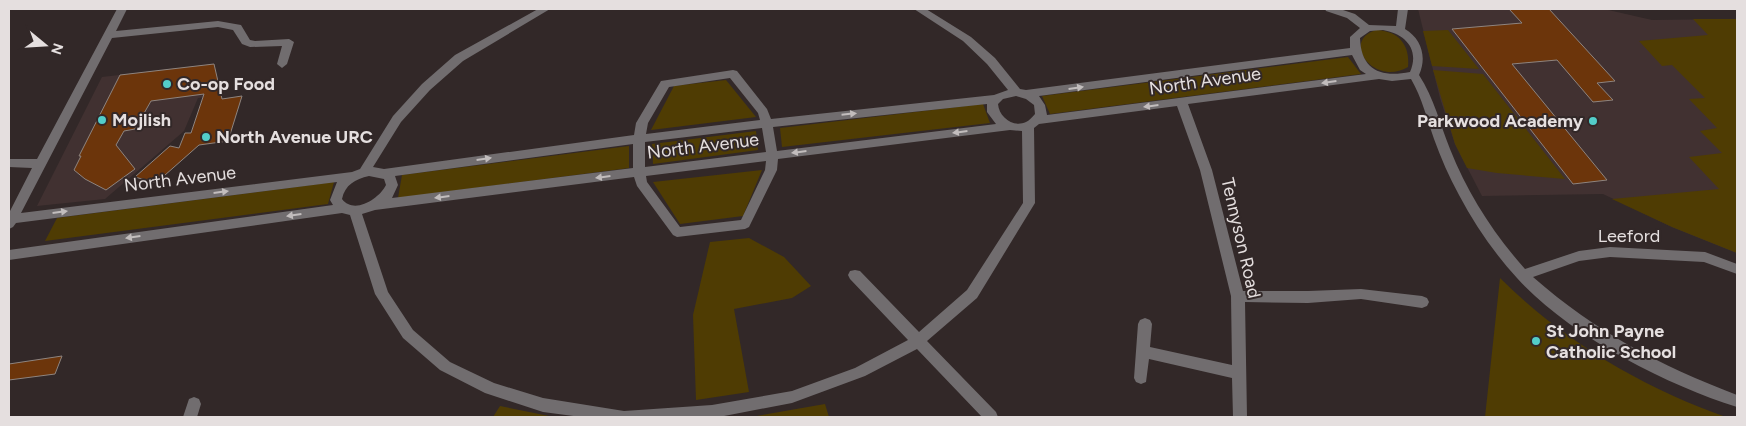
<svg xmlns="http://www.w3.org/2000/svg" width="1746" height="426" font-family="Figtree,sans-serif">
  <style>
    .built { fill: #413131 }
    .green { fill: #4f3c03 }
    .building { fill: #6c350b; stroke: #8e847f }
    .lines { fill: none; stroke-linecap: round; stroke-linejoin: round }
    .minor { fill: #716d6f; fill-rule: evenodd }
    .oneway { fill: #c2bdbd }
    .poi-dot { fill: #53cdc9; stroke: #322828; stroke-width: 2 }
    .labels { text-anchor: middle; stroke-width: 4; stroke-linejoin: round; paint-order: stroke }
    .street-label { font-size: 18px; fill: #e5dfdf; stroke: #322828 }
    .poi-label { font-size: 18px; font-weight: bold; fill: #e5dfdf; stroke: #322828; text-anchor: start }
  </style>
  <rect width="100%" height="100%" fill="#322828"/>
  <g class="built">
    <path d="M1418,9h186l48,11 85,-1v234l-65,-26 -69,-33 -121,2 -27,-52 -15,-46z"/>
    <path d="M214,64l5,31 -21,3 -14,33 -79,68 -68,7 65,-129z"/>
  </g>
  <g class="green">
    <path d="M1693,19h44v234l-65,-26 -60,-28 107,-10 -30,-32 33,-4 -22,-22 17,-3 -28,-29 16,-1 -33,-33 -10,1 -23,-25 69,-6z"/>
    <path d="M1376,30c23,1 34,15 32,37 -34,20 -68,-26 -32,-37z"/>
    <path d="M1448,30l31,39 -47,-3 -9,-35z"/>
    <path d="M1348,57l13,17 -311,40 -8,-18z"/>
    <path d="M1433,70l50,4 82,105 -68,-6 -30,-5 -12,-24z"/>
    <path d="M726,80l30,37 -105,13 23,-44z"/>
    <path d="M983,104l7,19 -208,24 -2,-19z"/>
    <path d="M756,131l2,19 -105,14 -1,-20z"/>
    <path d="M629,146v22l-231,30 4,-23z"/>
    <path d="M762,170l-19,46 -63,8 -27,-42z"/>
    <path d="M334,182l-6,22 -283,37 12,-23z"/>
    <path d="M749,238l35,19 27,29 -19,12 -58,11 15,83 -53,8 -3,-85 17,-73z"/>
    <path d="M1500,278c62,62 143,110 226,139h-241z"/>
    <path d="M825,404l4,13h-79h1z"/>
    <path d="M500,406l54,11h-61z"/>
  </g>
  <g class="building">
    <path d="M1509,9h40l66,72 -18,2 16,17 -20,2 -36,-42 -45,4 95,116 -34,4 -121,-155 70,-6z"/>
    <path d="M214,64l8,35 20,-3 -14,45 -29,4 -43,38 -21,-6 35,-31 9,2 6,-15h6l13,-39 -53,7 -16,28 -11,2 -8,14 19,24 -29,21 -21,-11 -11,-9 7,-14h-2l41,-81z"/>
    <path d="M62,356l-7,18 -46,6v-16z"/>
  </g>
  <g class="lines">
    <g class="minor">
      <path d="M117,9h10l-11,22 102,-10 23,4 9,15 5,1 34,-2 5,3 -7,22 -5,4 -5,-4 5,-18 -32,1 -8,-3 -9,-14 -15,-3 -106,11 -91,175 331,-41 8,-3 33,-53 29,-32 33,-29 83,-46h12l-87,52 -33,29 -29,32 -28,45 11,2 250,-34 2,-12 25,-42 72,-11 4,1 30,38 4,10 223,-24 14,-5 -21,-26 -24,-23 -49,-32h12l45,28 24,21 25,31 6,1 324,-42v-11l10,-9 -13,-10 -21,-7 -1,-2h15l15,5 14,11 27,1 2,-17h10l-3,20c17,10 22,29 14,46 15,23 21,49 31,74 18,45 43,84 75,120l54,-18 31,-4 95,5 32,12v10l-33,-12 -94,-5 -31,4 -46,16c63,55 126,88 204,118v12c-71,-22 -170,-73 -220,-129 -23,-25 -42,-53 -58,-83 -10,-18 -18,-37 -25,-56 -7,-20 -12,-41 -23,-60l-19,2 -13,-2 -191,25 24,66 31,121h65l53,-2 61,7 5,2 2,4 -2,4 -5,2 -61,-9 -53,4 -63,-1 2,115h-14l-1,-39 -83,-19 -3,23 -5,2 -5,-2 -2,-4 4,-54 2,-4 5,-2 5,2 2,4 -2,23 82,18 -1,-69 -31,-126 -23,-64 -138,18 -5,4 1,75 -58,95 -50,43 69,71 2,5h-16l-65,-68 -52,27 -73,27 -73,14h-138l-38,-5 -58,-19 -45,-23 -37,-32 -28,-44 -25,-79 -8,-2 -333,47v-10l324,-45 -3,-5 7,-18 -321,41 -3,4 -4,2v-16l23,-45 -23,-1v-8h28zM1383,30c22,4 37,19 27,42 -29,6 -49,-2 -50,-34l10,-7zM1352,55l8,15 6,4 -319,41 -2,-10 -6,-9zM730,78l28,35 2,7 -114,14 2,-11 21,-36zM1016,96l10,3 8,6 1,9c-3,3 -6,7 -9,8 -13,6 -27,-5 -28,-18l5,-5zM987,104v8l9,12 -219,27 -4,-24zM762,128l4,24 -121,15v-25zM1010,130l12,1 1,72 -56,87 -48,42 -59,-61 -5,-1 -5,1 -2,4 2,4 58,61 -53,28 -63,23 -80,14 -88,6 -81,-13 -49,-15 -44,-21 -37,-32 -25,-38 -26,-78 13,-4 259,-33 3,9 36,49 4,2 68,-8 4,-2 28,-57 1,-11zM633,144v24l-241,30 6,-13 -3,-9zM766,161l-1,9 -24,50 -61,7 -33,-45 -1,-6zM369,176l15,3 2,6c-7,14 -32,30 -44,14 3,-14 13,-20 27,-23z"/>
      <path d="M194,397l5,2 2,5 -4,13h-14l6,-18z"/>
    </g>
  </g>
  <defs><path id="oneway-solid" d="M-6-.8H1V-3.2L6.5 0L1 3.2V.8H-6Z" transform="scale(1.25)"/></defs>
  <g class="oneway">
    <use href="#oneway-solid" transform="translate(1329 82) rotate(172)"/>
    <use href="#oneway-solid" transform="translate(1076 88) rotate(-8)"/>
    <use href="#oneway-solid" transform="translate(1151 106) rotate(173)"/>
    <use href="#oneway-solid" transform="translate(849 114) rotate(-6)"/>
    <use href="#oneway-solid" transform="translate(960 132) rotate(173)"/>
    <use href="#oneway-solid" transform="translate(799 152) rotate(173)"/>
    <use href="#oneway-solid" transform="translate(484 159) rotate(-8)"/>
    <use href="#oneway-solid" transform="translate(603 177) rotate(173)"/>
    <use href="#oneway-solid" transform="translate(221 192) rotate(-7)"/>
    <use href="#oneway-solid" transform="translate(442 197) rotate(173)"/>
    <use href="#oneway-solid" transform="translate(60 212) rotate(-7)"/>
    <use href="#oneway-solid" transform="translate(294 215) rotate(172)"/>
    <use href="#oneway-solid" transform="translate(133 237) rotate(172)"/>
  </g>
  <g class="poi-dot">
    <circle cx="167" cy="84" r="5"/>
    <circle cx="102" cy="120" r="5"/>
    <circle cx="1593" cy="121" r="5"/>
    <circle cx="206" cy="137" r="5"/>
    <circle cx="1536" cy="341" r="5"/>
  </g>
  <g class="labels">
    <g class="street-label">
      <text transform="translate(1205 81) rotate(-8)" y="6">North Avenue</text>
      <text transform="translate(703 146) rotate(-7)" y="6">North Avenue</text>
      <text transform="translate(180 179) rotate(-7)" y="6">North Avenue</text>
      <text x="1629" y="242">Leeford</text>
      <text transform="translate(1241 238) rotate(77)" y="6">Tennyson Road</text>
    </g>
    <g class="poi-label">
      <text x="177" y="90">Co-op Food</text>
      <text x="112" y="126">Mojlish</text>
      <text x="1583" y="127" text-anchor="end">Parkwood Academy</text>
      <text x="216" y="143">North Avenue URC</text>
      <text x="1546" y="337">St John Payne<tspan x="1546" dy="21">Catholic School</tspan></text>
    </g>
  </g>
  <rect width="1746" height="426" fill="none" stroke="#e5dfdf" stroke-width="20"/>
  <g transform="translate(45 45) rotate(108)" stroke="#322828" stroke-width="4" paint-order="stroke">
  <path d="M0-4L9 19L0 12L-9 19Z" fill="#e5dfdf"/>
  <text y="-8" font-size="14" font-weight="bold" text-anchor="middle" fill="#e5dfdf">N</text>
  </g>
</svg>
